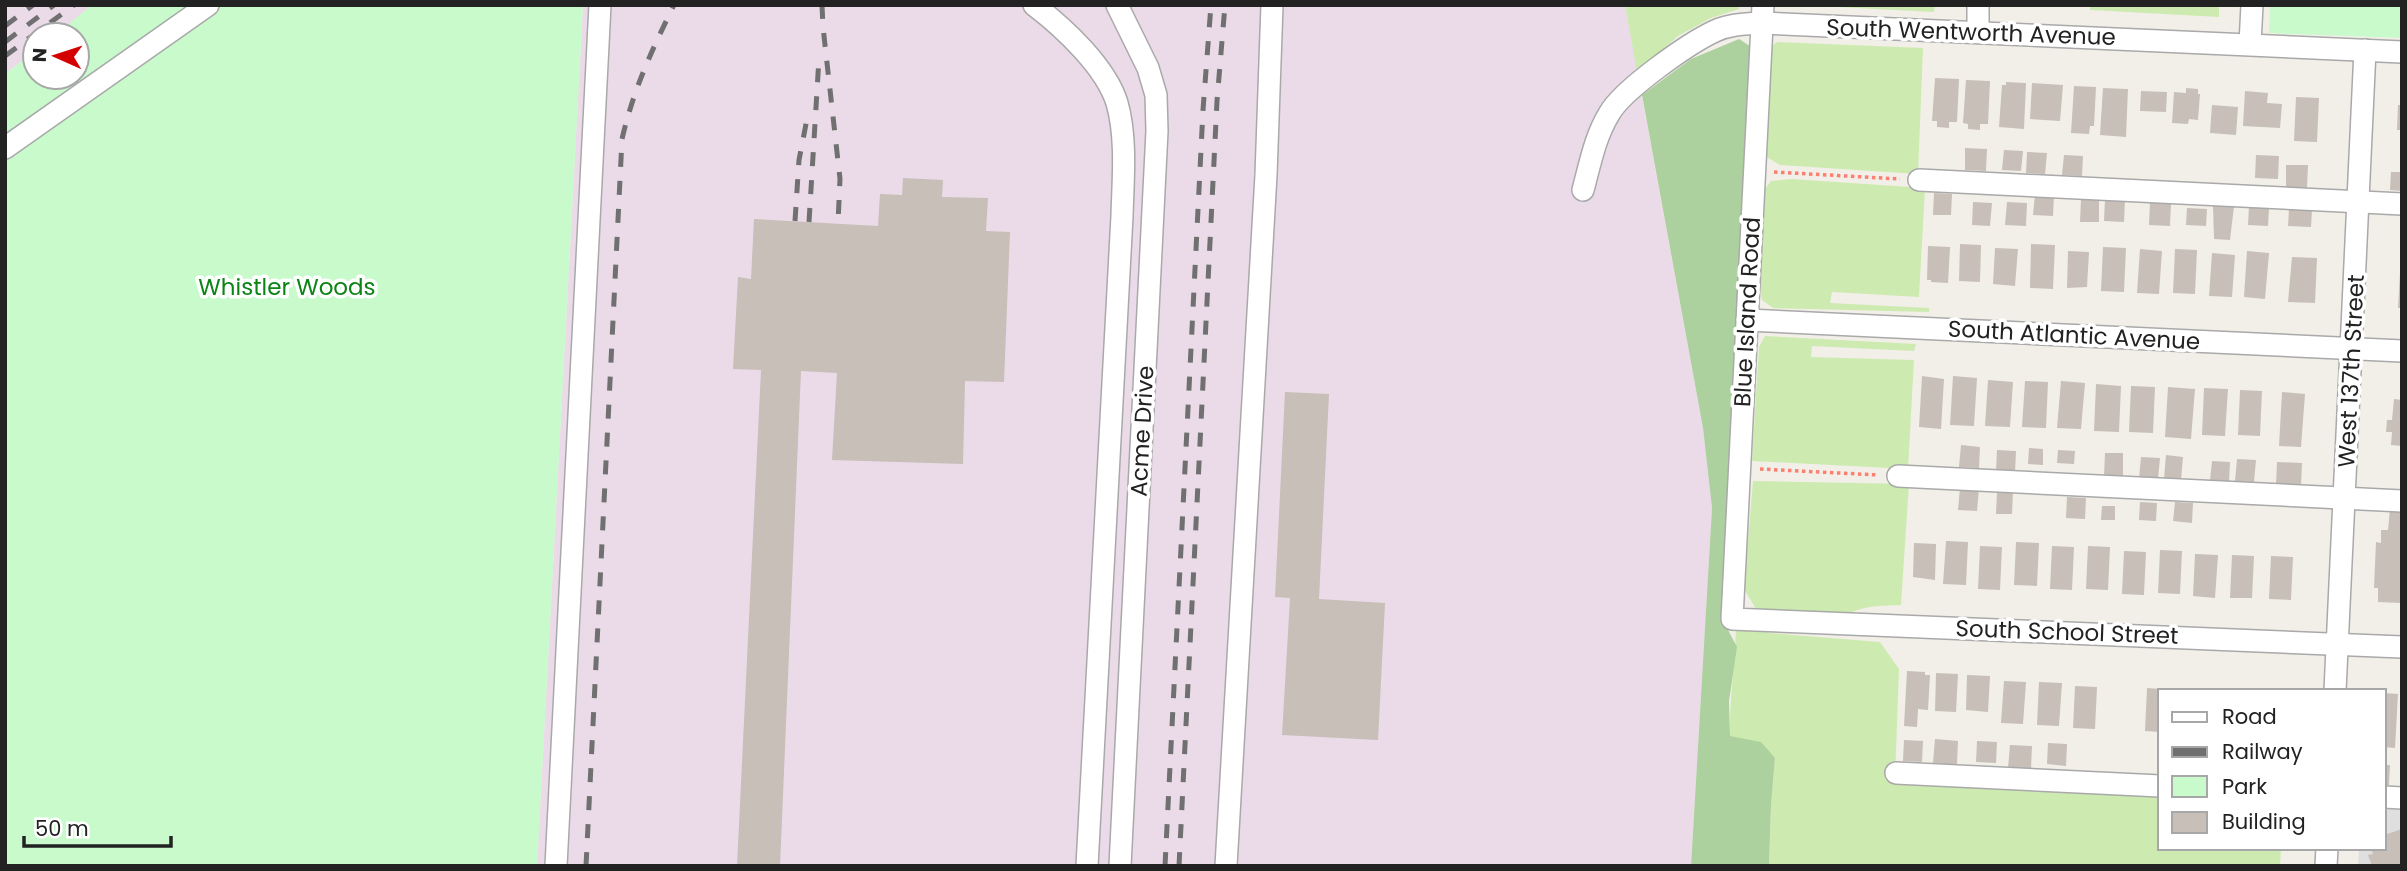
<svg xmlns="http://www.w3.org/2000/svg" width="2407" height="871" font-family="Poppins,sans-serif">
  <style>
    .residential { fill: #e0dfdf }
    .industrial { fill: #ebdbe8 }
    .grass { fill: #cdebb0 }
    .forest { fill: #add19e }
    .park { fill: #c8facc }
    .building { fill: #c7bfb8 }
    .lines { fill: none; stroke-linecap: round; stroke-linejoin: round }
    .minor-casing { stroke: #a9a9a9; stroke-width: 24 }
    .path { stroke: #fa8072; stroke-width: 3.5; stroke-dasharray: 3.5 3.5; stroke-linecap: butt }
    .minor { stroke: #fff; stroke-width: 21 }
    .rail { stroke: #707070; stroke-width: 5; stroke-dasharray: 14 14; stroke-linecap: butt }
    .labels { text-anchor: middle; stroke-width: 7; stroke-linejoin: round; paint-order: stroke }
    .street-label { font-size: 23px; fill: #222; stroke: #fff }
    .park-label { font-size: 23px; fill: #0c8416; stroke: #fff }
  </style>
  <rect width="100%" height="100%" fill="#f2efe9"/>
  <path class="residential" d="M2384,806l18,1v59h-44l1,-18h25z"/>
  <g class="industrial">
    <path d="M5,5h87l-37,30h-20v16l-30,23z"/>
    <path d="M583,5h1042l78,423 9,80 -21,358h-1154z"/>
  </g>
  <g class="grass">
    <path d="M1625,5h115l-1,4 -28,9 -33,18 -41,36z"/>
    <path d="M1798,5h137l-1,7z"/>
    <path d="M2090,5h129v12l-129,-7z"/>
    <path d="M1778,42l145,6 -5,126 -138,-9 -15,-9 5,-110z"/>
    <path d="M1792,179l133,9 -6,109 -87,-5 -2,11 99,5v4l-156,-4 -11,-8 -4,-25 5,-84 8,-10z"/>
    <path d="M1765,336l151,8 -2,7 -102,-5 -1,11 103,3 -6,109 -156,-8 7,-114z"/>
    <path d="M1753,481l156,3 -8,121c-21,1 -42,0 -59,13l-66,-4 -20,-5 -12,-20z"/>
    <path d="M1736,611l9,12 25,10 110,9 19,27 -4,111 265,12v56h121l-1,18h-511l2,-61 4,-47 -45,-21c-1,-43 7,-84 6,-126z"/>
  </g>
  <path class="forest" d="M1739,39l11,7 -24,553 2,31 9,17 -8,54 1,35 31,6 14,16 -4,47 -2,61h-78l21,-358 -9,-80 -61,-333 49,-36z"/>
  <g class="park">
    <path d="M92,5h491l-46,861h-532v-792l30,-23v26h42v-42h-22z"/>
    <path d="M2270,5h132v33l-133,-5z"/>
  </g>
  <g class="building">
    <path d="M1935,78l24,1 -2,43h-8v6l-12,-1v-6h-5z"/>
    <path d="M1966,80l24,1 -2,43h-8v6l-12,-1v-5l-5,-1z"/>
    <path d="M2006,82l20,1 -2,46 -25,-2 3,-42h4z"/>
    <path d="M2032,83l31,2 -3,36 -30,-2z"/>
    <path d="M2074,86l22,1 -2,39h-4l-1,8 -18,-1z"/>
    <path d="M2103,88l25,1 -2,48 -26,-2z"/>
    <path d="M2186,88l12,1v5h2l-2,26 -9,-1 -1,5 -16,-1 2,-31 12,1z"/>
    <path d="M2141,91l26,1 -1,20 -26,-1z"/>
    <path d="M2245,91l23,2 -1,10 15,1 -2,24 -37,-2z"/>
    <path d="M2296,97l23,1 -2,44 -23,-1z"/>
    <path d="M2212,105l26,2 -2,28 -26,-2z"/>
    <path d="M2398,105h4v25h-5z"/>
    <path d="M1965,148l22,1 -1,22 -21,-1z"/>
    <path d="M2004,150l19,1 -2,20 -19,-1z"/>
    <path d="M2027,152l20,1 -2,21 -19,-1z"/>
    <path d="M2064,155l19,1 -1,20 -20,-1z"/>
    <path d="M2256,155l23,1 -1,23 -23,-1z"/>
    <path d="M2286,165h22l-1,23 -21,-1z"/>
    <path d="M2391,172h11v19l-12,-1z"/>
    <path d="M903,178l40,2 -1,17 46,1 -2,33 24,1 -6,150 -39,-1 -2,83 -131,-4 5,-87 -36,-2 -21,495h-43l24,-496 -28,-1 5,-92 13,2 3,-60 124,7 2,-32 22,1z"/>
    <path d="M1934,193l18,1 -1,21h-18z"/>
    <path d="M2035,194l19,1 -1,21 -20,-1z"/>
    <path d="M2105,198l20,1 -1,23 -20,-1z"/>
    <path d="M2081,199h18v23h-19z"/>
    <path d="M1973,202l19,1 -2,23 -18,-1z"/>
    <path d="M2007,202l20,1 -1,23 -21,-1z"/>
    <path d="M2150,202l21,1 -1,23 -21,-1z"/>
    <path d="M2213,205l21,1 -4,34 -16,-1z"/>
    <path d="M2249,207l20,1 -1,18 -20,-1z"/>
    <path d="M2187,208l20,1 -1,17 -20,-1z"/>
    <path d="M2289,209l23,1 -1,17 -23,-1z"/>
    <path d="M1960,244l21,1 -1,37 -21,-1z"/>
    <path d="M2031,244l24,1 -2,44 -23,-1z"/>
    <path d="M1928,246l22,1 -2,36 -17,-1v-2h-4z"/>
    <path d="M2103,247l23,1 -2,44 -23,-1z"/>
    <path d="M1995,248l23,1 -3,37 -22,-2z"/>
    <path d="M2140,249l22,2 -3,43 -22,-1z"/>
    <path d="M2175,249l22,1 -2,44 -22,-1z"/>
    <path d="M2068,251l21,1 -2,35 -20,1z"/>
    <path d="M2247,251l22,2 -4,46 -21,-2z"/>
    <path d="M2212,253l23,2 -3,42 -23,-1z"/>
    <path d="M2292,257l25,1 -2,45 -27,-1z"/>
    <path d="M2400,272h2v36h-4z"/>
    <path d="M1922,376l22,3 -3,50 -22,-2z"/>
    <path d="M1953,376l24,2 -3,48 -24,-1z"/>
    <path d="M1988,380l25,2 -3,45 -25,-1z"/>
    <path d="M2025,381l23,1 -2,46 -24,-1z"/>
    <path d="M2061,381l24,2 -4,46 -24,-1z"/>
    <path d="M2096,384l25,2 -2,46 -25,-1z"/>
    <path d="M2131,386l24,1 -2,46 -24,-1z"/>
    <path d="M2168,387l27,2 -4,50 -26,-2z"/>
    <path d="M2204,388l24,1 -3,47 -23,-1z"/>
    <path d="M2240,390l22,1 -2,45 -22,-1z"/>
    <path d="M1285,392l44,2 -10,205 66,4 -7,137 -96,-5 8,-137 -15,-1z"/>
    <path d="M2282,392l23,2 -4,53 -22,-1z"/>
    <path d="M2394,399l8,1v46l-11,-1 1,-13h-6l1,-12h5z"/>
    <path d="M1961,445l19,2 -1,21 -20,-1z"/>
    <path d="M2029,448l14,1v16l-15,-1z"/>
    <path d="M1997,450l19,1 -1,21 -19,-1z"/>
    <path d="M2058,450l17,1 -1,13 -17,-1z"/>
    <path d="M2105,453h18v23h-19z"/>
    <path d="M2166,455l17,2 -2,23 -17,-1z"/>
    <path d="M2141,457l19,1 -2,21 -19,-1z"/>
    <path d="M2237,459l19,1 -2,22 -19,-1z"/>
    <path d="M2212,461l18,1 -1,20 -19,-1z"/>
    <path d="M2277,462l25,1 -1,23 -25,-1z"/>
    <path d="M1960,488l19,1 -2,22 -19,-1z"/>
    <path d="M1997,491h16l-1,23h-16z"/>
    <path d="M2067,497l19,1 -1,21 -19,-1z"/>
    <path d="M2140,502l17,1 -1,18 -17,-1z"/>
    <path d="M2175,502l18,1 -1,20 -19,-2z"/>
    <path d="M2102,506h13v14h-14z"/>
    <path d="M2390,509h12v94l-24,-1v-14h-4l2,-46 5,1v-13h7z"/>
    <path d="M1946,541l22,1 -2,43 -23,-1z"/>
    <path d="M2016,542l23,1 -2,43 -23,-1z"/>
    <path d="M1914,543l22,1 -1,36 -22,-3z"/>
    <path d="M1980,546l22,1 -2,43 -22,-1z"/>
    <path d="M2052,546l22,1 -2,43 -22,-1z"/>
    <path d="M2088,546l22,1 -2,43 -22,-1z"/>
    <path d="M2160,550l22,1 -2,43 -22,-1z"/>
    <path d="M2124,551l22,1 -2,43 -22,-1z"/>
    <path d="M2195,554l23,1 -3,43 -22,-2z"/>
    <path d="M2232,555l22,1 -2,42h-22z"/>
    <path d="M2271,556l22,1 -2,43 -22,-1z"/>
    <path d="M1907,671l18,1v3h5l-2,35 -10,-1 -1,18 -13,-1z"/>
    <path d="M1936,673l22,1 -2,38 -21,-1z"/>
    <path d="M1967,675l23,1 -2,36 -22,-2z"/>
    <path d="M2004,681l22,1 -3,42 -22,-1z"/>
    <path d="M2039,682l23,1 -3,43 -22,-1z"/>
    <path d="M2075,686l22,1 -2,42 -22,-1z"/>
    <path d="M2147,688l13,1v43l-15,-1z"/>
    <path d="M2384,693l14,1 -3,54 -11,-1z"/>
    <path d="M1935,739l23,2 -1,24 -24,-2z"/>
    <path d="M1904,740l19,1 -1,21 -19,-1z"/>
    <path d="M1977,741l20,1 -1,21 -20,-1z"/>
    <path d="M2048,743l19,1 -1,22 -19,-2z"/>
    <path d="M2010,745l22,1 -1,23 -23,-1z"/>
    <path d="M2384,765h6l-1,20h-5z"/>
    <path d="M2402,829v37h-30l-4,-11 5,-1 -2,-6h13v-13z"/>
  </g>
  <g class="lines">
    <defs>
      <g id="minor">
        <path d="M1034,5c30,23 72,62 83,98 10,35 6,77 5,113l-35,650"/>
        <path d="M1117,5l31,63 8,27 1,36 -37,735"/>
        <path d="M1763,5l-31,614 670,28"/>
        <path d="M1978,32v-27"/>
        <path d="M2250,44l2,-39"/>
        <path d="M5,148l203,-143"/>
        <path d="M1919,180l483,24"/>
        <path d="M1583,190c7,-26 12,-53 26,-76 13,-24 80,-71 106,-83 15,-7 31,-7 47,-8l640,29"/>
        <path d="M1747,320l655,31"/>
        <path d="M1898,476l504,25"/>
        <path d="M2335,691l30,-641"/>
        <path d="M1896,773l264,13"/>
        <path d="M2384,797l18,1"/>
        <path d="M556,866l44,-861"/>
        <path d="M1226,866l40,-691 6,-170"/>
        <path d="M2326,866l1,-18"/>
      </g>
    </defs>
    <use href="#minor" class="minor-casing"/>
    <g class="path">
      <path d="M1774,172l126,7"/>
      <path d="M1760,469l118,6"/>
    </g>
    <use href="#minor" class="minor"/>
    <g class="rail">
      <path d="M822,5l1,22 17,152 -2,44"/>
      <path d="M5,26l28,-21"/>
      <path d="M5,42l49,-37"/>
      <path d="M5,56l69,-51"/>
      <path d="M795,221l4,-61 8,-41"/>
      <path d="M809,222l10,-164"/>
      <path d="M586,866l36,-727c12,-51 29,-87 52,-134"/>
      <path d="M1165,866l38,-756 8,-105"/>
      <path d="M1179,866l38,-765 8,-96"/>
    </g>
  </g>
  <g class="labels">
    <g class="street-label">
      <text transform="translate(1971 32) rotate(2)" y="8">South Wentworth Avenue</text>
      <text transform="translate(1747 312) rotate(-87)" y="8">Blue Island Road</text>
      <text transform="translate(2074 335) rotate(3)" y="8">South Atlantic Avenue</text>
      <text transform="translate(2351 371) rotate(-87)" y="8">West 137th Street</text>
      <text transform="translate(1142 431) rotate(-87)" y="8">Acme Drive</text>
      <text transform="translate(2067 632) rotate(2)" y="8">South School Street</text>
    </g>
    <g class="park-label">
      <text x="287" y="295">Whistler Woods</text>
    </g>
  </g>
  <rect width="2407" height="871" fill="none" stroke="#222222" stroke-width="14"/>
  <rect x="2158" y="689" width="228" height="161" fill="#ffffff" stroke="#a7a7a7" stroke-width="2"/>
  <rect x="2172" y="712" width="35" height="10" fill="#ffffff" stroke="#a7a7a7" stroke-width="2"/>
  <text x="2222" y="724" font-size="21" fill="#222222">Road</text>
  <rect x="2172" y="747" width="35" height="10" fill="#707070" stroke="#a7a7a7" stroke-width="2"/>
  <text x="2222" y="759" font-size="21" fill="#222222">Railway</text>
  <rect x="2172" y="776" width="35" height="21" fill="#c8facc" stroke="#a7a7a7" stroke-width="2"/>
  <text x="2222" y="794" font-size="21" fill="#222222">Park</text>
  <rect x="2172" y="812" width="35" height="21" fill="#c7bfb8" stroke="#a7a7a7" stroke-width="2"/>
  <text x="2222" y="829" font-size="21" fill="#222222">Building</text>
  <g transform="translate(56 56) rotate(273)"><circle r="33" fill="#ffffff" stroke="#a7a7a7" stroke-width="2"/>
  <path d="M0-5L12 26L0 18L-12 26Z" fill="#d40000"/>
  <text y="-10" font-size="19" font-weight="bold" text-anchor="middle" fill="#222222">N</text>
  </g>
  <path d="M24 836v10h147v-10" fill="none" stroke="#222222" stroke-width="3.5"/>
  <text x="35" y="836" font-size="21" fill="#222222" stroke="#ffffff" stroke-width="5" paint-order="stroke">50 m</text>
</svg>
